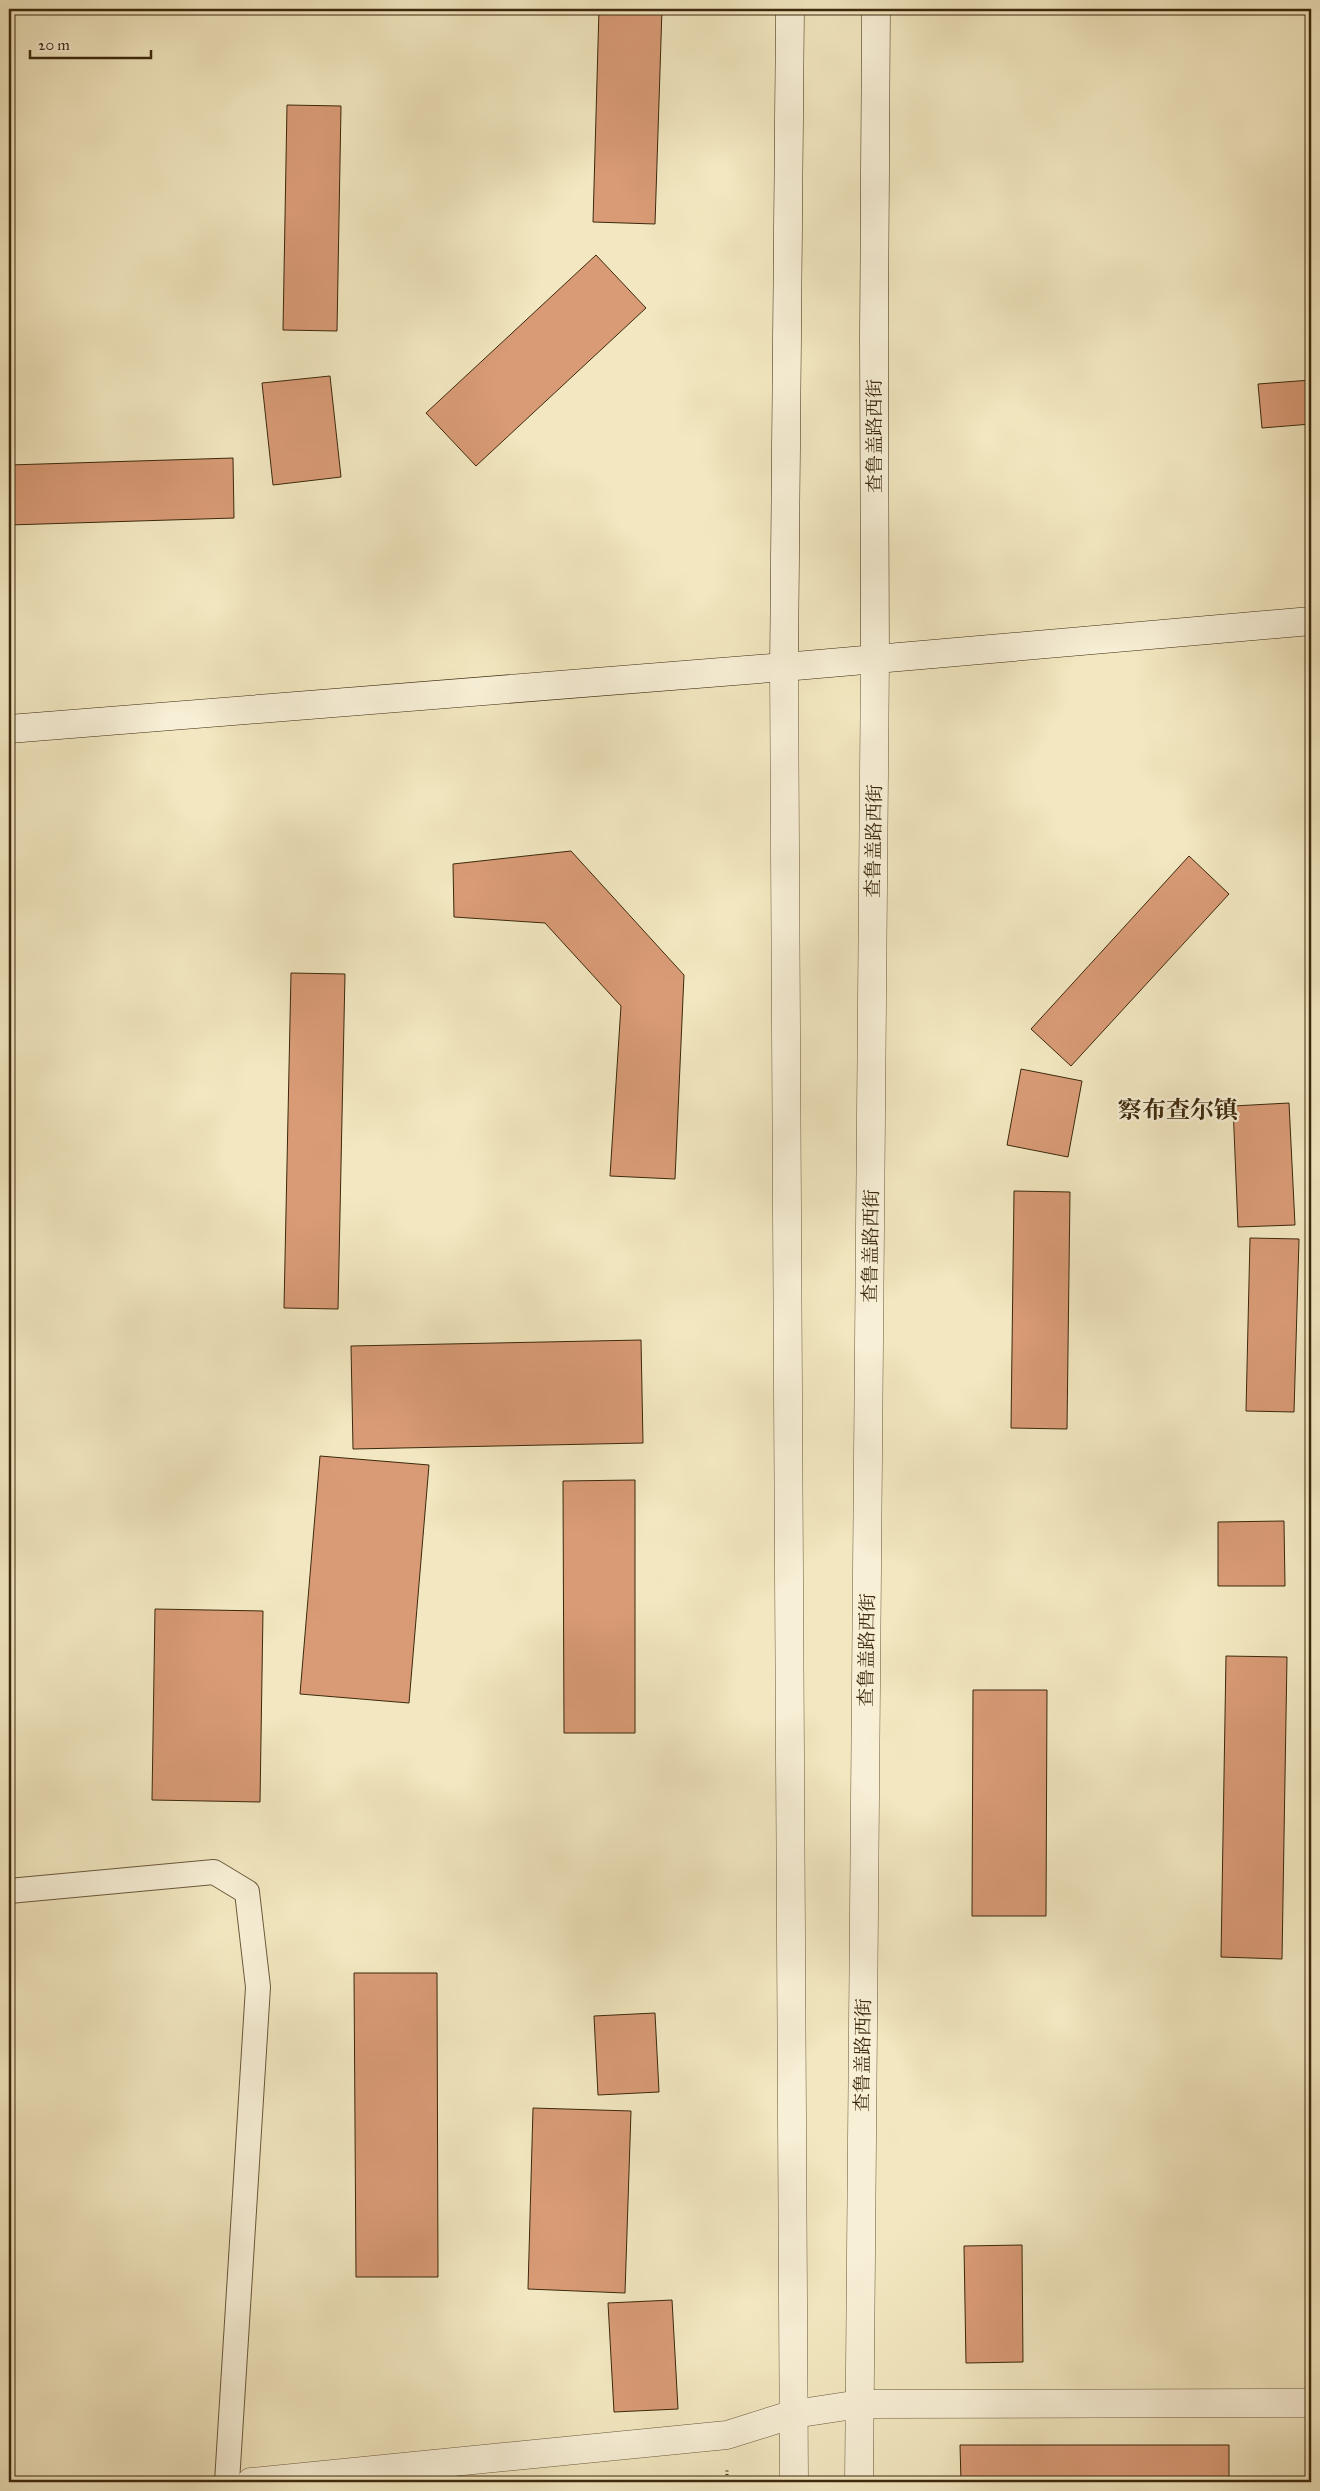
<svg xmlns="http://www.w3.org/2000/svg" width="1320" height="2491" font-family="'IM FELL Great Primer','Noto Serif SC',serif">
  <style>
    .building { fill: #d89b76; stroke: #3c290d }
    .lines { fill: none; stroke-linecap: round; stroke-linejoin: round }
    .service-casing { stroke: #6a583a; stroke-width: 26 }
    .minor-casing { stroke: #6a583a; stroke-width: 29 }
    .tertiary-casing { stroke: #6a583a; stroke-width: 29 }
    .secondary-casing { stroke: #3c290d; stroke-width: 29 }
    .path { stroke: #3c290d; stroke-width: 3; stroke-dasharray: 1 2.5; stroke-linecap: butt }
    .service { stroke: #f7efd6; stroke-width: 24 }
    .minor { stroke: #f7efd6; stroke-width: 28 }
    .tertiary { stroke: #f7efd6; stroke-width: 28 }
    .secondary { stroke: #f7efd6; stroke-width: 28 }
    .labels { text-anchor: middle; stroke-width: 4.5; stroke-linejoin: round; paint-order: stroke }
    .street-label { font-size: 19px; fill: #3c290d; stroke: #f7efd6 }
    .district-label { font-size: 24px; font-weight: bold; fill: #3c290d; stroke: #f7efd6 }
  </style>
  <rect width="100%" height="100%" fill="#f2e7c0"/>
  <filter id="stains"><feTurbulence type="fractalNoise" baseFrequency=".004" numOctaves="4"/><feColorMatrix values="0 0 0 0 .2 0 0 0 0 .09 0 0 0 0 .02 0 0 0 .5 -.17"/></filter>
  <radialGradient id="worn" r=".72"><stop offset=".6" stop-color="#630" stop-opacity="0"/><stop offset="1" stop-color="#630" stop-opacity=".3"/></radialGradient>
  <g class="building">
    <path d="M599,9h63l-7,215 -62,-2z"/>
    <path d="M287,105l54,1 -4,225 -54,-1z"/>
    <path d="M596,255l50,53 -170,158 -50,-53z"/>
    <path d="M330,376l11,101 -68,8 -11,-102z"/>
    <path d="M1311,380v44l-49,4 -4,-44z"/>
    <path d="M233,458l1,60 -225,7v-60z"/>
    <path d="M571,851l113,124 -9,204 -65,-3 11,-170 -76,-83 -91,-6 -1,-53z"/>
    <path d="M1189,856l40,38 -158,172 -40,-37z"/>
    <path d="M291,973l54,1 -7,335 -54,-1z"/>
    <path d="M1021,1069l61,12 -14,76 -61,-12z"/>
    <path d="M1289,1103l6,122 -57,2 -5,-121z"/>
    <path d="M1014,1191l56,1 -3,237 -56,-1z"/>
    <path d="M1250,1238l49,1 -5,173 -48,-1z"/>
    <path d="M641,1340l2,103 -290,6 -2,-103z"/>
    <path d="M320,1456l109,9 -20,238 -109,-9z"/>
    <path d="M635,1480v253h-71l-1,-252z"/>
    <path d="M1284,1521l1,65h-67v-64z"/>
    <path d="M155,1609l108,2 -3,191 -108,-2z"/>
    <path d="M1226,1656l61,1 -5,302 -61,-2z"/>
    <path d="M973,1690h74l-1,226h-74z"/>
    <path d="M354,1973h83l1,304h-82z"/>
    <path d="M655,2013l4,79 -61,3 -4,-79z"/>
    <path d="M533,2108l98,3 -6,182 -97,-4z"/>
    <path d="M1022,2245l1,117 -57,1 -2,-117z"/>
    <path d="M672,2300l6,109 -64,3 -6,-109z"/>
    <path d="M960,2445h269v37h-268z"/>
  </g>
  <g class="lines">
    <defs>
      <path id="service" d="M9,1891l205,-19 33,20 11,95 -31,495"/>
      <path id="minor" d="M251,2482l476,-47 67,-21 66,-10 451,-1"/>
      <g id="tertiary">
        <path d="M784,667l10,1815"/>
        <path d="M859,2482l16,-1823"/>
      </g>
      <g id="secondary">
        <path d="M875,659l-1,-323 2,-327"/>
        <path d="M784,667l6,-658"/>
        <path d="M9,729l775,-62 527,-46"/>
      </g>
    </defs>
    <use href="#service" class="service-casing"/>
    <use href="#minor" class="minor-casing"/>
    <use href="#tertiary" class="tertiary-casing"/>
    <use href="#secondary" class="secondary-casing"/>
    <path class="path" d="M727,2482v-12"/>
    <use href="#service" class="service"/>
    <use href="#minor" class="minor"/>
    <use href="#tertiary" class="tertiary"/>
    <use href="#secondary" class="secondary"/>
  </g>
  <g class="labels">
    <g class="street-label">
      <text transform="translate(874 436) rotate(-90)" y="7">查鲁盖路西街</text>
      <text transform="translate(873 841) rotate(-89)" y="7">查鲁盖路西街</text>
      <text transform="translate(870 1246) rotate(-89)" y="7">查鲁盖路西街</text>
      <text transform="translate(866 1650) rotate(-89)" y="7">查鲁盖路西街</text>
      <text transform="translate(862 2055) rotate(-89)" y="7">查鲁盖路西街</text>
    </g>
    <g class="district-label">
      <text x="1178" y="1118">察布查尔镇</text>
    </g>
  </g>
  <rect width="1320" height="2491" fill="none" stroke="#f2e7c0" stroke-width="30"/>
  <rect x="10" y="10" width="1300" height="2471" fill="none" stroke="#3c290d" stroke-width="2.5"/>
  <rect x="15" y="15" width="1290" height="2461" fill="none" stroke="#3c290d"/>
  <path d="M30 50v8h121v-8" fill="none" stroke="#3c290d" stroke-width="2.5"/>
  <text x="38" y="50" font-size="15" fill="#3c290d" stroke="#f7efd6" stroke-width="4" paint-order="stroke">20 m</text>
  <rect width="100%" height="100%" filter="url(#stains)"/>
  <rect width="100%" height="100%" fill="url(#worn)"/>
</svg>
